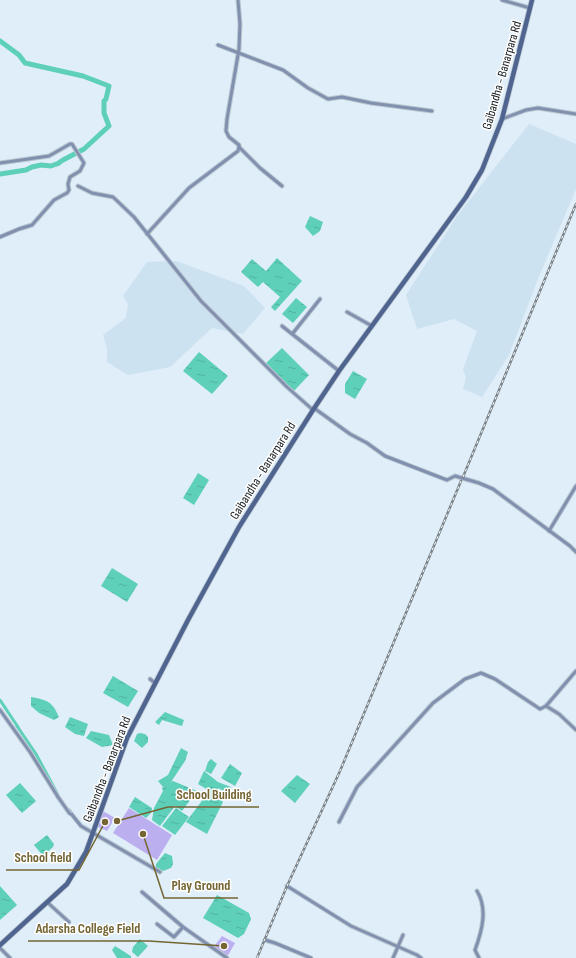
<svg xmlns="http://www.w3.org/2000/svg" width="576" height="958" font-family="'Sofia Sans Condensed',sans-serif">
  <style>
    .built { fill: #cce2f0 }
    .park { fill: #bcaff0 }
    .water { fill: url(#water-ripples) }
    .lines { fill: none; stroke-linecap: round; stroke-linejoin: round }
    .canal { stroke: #5ed0ba; stroke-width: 3 }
    .river { stroke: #5ed0ba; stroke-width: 5 }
    .street-casing { stroke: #bbc8d1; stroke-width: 5 }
    .secondary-casing { stroke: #bbc8d1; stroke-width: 6 }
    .street { stroke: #8190af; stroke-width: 3 }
    .secondary { stroke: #506490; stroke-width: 4.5 }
    .rail-casing { stroke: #798389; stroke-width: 2.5 }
    .rail { stroke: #fff; stroke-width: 1; stroke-dasharray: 3; stroke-linecap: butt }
    .street-bridge-casing { stroke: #bbc8d1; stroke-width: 5; stroke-linecap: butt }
    .street-bridge { stroke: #8190af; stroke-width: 3 }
    .labels { text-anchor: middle; stroke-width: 3; stroke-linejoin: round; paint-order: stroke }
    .street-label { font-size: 13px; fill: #161c1f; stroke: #fff }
    .leader { fill: none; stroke: #746533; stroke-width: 1.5 }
    .callout-dot { fill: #746533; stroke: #fff; stroke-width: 1.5 }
    .callout-label { font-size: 14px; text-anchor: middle; font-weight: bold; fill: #746533; stroke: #fff; stroke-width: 3; stroke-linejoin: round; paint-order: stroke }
  </style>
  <defs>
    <pattern id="water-ripples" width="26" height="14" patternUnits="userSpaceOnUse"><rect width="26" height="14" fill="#5ed0ba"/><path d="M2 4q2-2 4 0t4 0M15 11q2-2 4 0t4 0" fill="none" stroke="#51b29f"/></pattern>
  </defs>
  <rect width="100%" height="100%" fill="#dfeef8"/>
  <g class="built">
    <path d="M529,124l47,20v45l-38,90 -29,76 -27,42 -19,-8 3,-11 -3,-9 14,-38 -23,-12 -37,10 -11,-34 51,-79z"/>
    <path d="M176,261l68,25 21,22 -22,26 -31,-6 -42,39 -42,8 -21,-13v-14l-4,-13 23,-17 2,-14 -5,-8 24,-34z"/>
  </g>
  <g class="park">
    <path d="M129,808l43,27 -15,25 -44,-27z"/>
    <path d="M103,811l12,7 -8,13 -11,-5z"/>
    <path d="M222,936l13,7 -8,14 -14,-9z"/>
  </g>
  <g class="water">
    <path d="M310,216l13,6 -3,9 -7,5 -8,-9z"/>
    <path d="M277,258l25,23 -27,30 -4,-4 9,-10 -17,-15 -5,5 -17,-15 11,-13 14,12z"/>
    <path d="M296,298l11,9 -14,16 -11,-9z"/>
    <path d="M282,348l27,27 -16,17 -28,-28z"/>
    <path d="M199,352l29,24 -16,18 -29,-23z"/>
    <path d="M353,371l14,8 -12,20 -10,-6v-9z"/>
    <path d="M198,473l11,7 -15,25 -11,-7z"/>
    <path d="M112,568l26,16 -11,18 -26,-16z"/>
    <path d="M113,676l25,15 -10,16 -25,-14z"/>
    <path d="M31,697c16,3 21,4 28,20l-5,3 -15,-7 -8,-7z"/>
    <path d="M165,712l19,8 -2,6 -20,-6 -3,5 -4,-3z"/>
    <path d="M70,717l18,7 -4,12 -9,-2 -10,-7z"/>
    <path d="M91,731l18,4 4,10 -11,2 -16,-9z"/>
    <path d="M140,733l5,1 3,3v5l-6,6 -8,-7 3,-7z"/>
    <path d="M181,748l7,4 -3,9 -14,21 2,-1 24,10 -15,20 -7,-5 -15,20 -8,-6 2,-12 9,-17 -1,-3 3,-2 -2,1 -5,-6 10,-6z"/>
    <path d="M211,759l6,5 -6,10 -6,-3 3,-9z"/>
    <path d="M230,764l12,9 -7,13 -14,-8z"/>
    <path d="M204,771l14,11 13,5 -2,7 -11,-6 -2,6 7,8 -16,32 -21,-12 21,-28 1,-4 -10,-6z"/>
    <path d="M297,775l13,9 -15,19 -14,-12z"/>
    <path d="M20,783l16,18 -14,12 -16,-18z"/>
    <path d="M135,797l17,11 -1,5 -5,5 -17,-11z"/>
    <path d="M176,808l13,9 -14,18 -13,-9z"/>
    <path d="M47,835l7,9 -1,3 -10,9 -9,-11z"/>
    <path d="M165,853l7,3 1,8 -2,4 -8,3 -7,-3v-4z"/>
    <path d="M0,886l17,19 -17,15z"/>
    <path d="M217,895l32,18 2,6 -7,15 -6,4 -35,-20z"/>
    <path d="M140,939l8,7 -10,11 -6,-5 1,-5z"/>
    <path d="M115,946l16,10v2h-14l-5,-8z"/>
  </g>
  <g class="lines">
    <g class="canal">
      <path d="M0,700l18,27"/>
      <path d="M17,726l19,28 22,41"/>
    </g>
    <path class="river" d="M0,41l19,14 6,8 58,13 26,10 -3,13 -2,2v12l5,13 -25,23 -21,11 -6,4 2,-1 -8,3 -10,-1 -9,2 -6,3 -26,4"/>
    <defs>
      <g id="street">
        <path d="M502,0l28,8"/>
        <path d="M218,45l65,25 25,18 20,11 14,-2 29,6 61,8"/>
        <path d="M502,119l24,-9 12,-2 38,6"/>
        <path d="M239,147l21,21 22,18"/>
        <path d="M0,163l49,-7 21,-12h2l12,19 -4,8 -10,6 -2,7 1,6 -2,3 -13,7 -22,25 -13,4 -19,8"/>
        <path d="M78,186l14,7 21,4 21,20 67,84 86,86 26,23"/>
        <path d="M147,234l42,-46 49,-37 1,-4v-2l-10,-8 -3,-6 1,-12 12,-70 1,-25 -2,-24"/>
        <path d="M347,312l25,14"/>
        <path d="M282,326l57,45"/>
        <path d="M293,333l27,-34"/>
        <path d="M314,408l36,26 17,9 18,13 62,24 8,-4 24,7 14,6 77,57 6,6"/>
        <path d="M549,531l27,-45"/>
        <path d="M150,679l5,4"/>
        <path d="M546,706l13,8 17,16"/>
        <path d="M0,710l30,42 28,45"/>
        <path d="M69,811l12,15 79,46"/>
        <path d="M339,822l18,-35 76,-84 32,-24 16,-6 14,6 45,30 6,-3 30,-35"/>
        <path d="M287,886l64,40 66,29 4,3"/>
        <path d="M477,891c11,18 5,40 -2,59l4,8"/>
        <path d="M142,892l41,35 44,31"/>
        <path d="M47,902l22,20"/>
        <path d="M157,924l17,13 9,-10"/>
        <path d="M265,940l10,3 36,15"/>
        <path d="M0,948l10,10"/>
        <path d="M393,958l10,-23"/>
      </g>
      <path id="secondary" d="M0,945l67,-61 19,-32 41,-114 61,-118 51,-93 74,-117 26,-39 127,-174 16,-27 20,-51 30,-119"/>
    </defs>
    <use href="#street" class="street-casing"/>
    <use href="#secondary" class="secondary-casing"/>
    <use href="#street" class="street"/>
    <use href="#secondary" class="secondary"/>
    <defs>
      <g id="rail">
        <path d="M463,477l113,-273"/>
        <path d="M257,958l30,-72 53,-115 121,-290"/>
      </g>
    </defs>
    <use href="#rail" class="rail-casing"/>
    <use href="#rail" class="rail"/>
    <defs>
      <path id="street-bridge" d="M58,797l12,17"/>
    </defs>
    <use href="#street-bridge" class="street-bridge-casing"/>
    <use href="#street-bridge" class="street-bridge"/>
  </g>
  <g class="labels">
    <g class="street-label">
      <text transform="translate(501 75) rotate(-74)" y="5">Gaibandha - Banarpara Rd</text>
      <text transform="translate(262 470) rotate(-58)" y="5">Gaibandha - Banarpara Rd</text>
      <text transform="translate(106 769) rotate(-69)" y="5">Gaibandha - Banarpara Rd</text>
    </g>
  </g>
  <path class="leader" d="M117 821L168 807H259M105 822L79 870H6M143 834L164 898H238M224 946L149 941H28"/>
  <g class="callout-dot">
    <circle cx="117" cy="821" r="4"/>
    <circle cx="105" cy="822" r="4"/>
    <circle cx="143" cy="834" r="4"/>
    <circle cx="224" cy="946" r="4"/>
  </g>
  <g class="callout-label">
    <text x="214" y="799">School Building</text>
    <text x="43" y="862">School field</text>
    <text x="201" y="890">Play Ground</text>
    <text x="88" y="933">Adarsha College Field</text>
  </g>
</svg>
